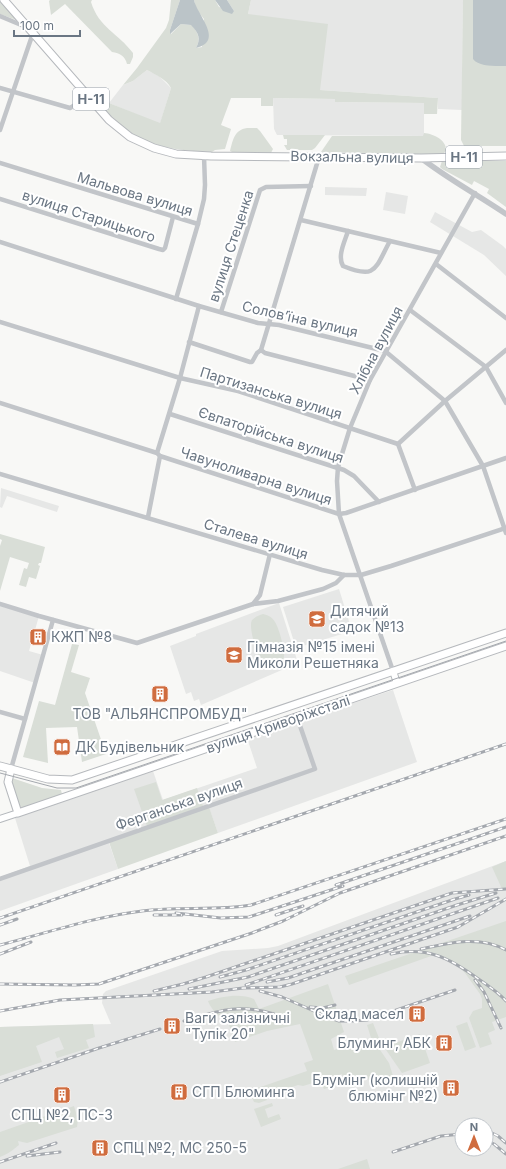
<svg xmlns="http://www.w3.org/2000/svg" width="506" height="1169" font-family="Inter,sans-serif">
  <style>
    .built { fill: #e6e7e6; fill-rule: evenodd }
    .green { fill: #d9ded7 }
    .water { fill: #bbc4c8 }
    .lines { fill: none; stroke-linecap: round; stroke-linejoin: round }
    .secondary-casing { stroke: #b5b9bd; stroke-width: 8 }
    .primary-casing { stroke: #b6b9bd; stroke-width: 9 }
    .minor { stroke: #c2c5c9; stroke-width: 4.5 }
    .tertiary { stroke: #c2c5c9; stroke-width: 5.5 }
    .secondary { stroke: #fff; stroke-width: 6 }
    .primary { stroke: #fff; stroke-width: 7 }
    .tram { stroke: #a4a8ae; stroke-width: 1 }
    .rail-casing { stroke: #a4a8ae; stroke-width: 3 }
    .rail { stroke: #fff; stroke-width: 1.5; stroke-dasharray: 4.5; stroke-linecap: butt }
    .labels { text-anchor: middle; stroke-width: 4; stroke-linejoin: round; paint-order: stroke }
    .shield { fill: #fff; stroke: #979fa8; stroke-width: 1 }
    .shield-label { font-size: 13px; font-weight: bold; fill: #6a7683 }
    .street-label { font-size: 14px; fill: #6a7683; stroke: #fff }
    .poi-label { font-size: 14px; fill: #6a7683; stroke: #fff; text-anchor: start }
  </style>
  <rect width="100%" height="100%" fill="#f8f8f6"/>
  <g class="built">
    <path d="M251,0h212l-1,110 -24,-1v-11l-118,-8 -72,-76z"/>
    <path d="M147,70l12,6 12,12 -11,36 -51,-21 14,-18 10,-4z"/>
    <path d="M273,98l62,1v3l89,1v33l-147,-1 -3,-6z"/>
    <path d="M325,187l42,1 -1,8 -41,-1z"/>
    <path d="M386,192l22,4 -3,18 -22,-4z"/>
    <path d="M435,212l37,20 9,-2 22,16 3,3v27l-22,-21 -54,-33z"/>
    <path d="M1,488l58,18 -2,6 -50,-16 -5,12 -2,-1z"/>
    <path d="M339,589l13,42 -56,17 -13,-41z"/>
    <path d="M279,603l19,60 -97,42 -2,-6 -5,2 -3,-9 -5,2 -16,-48 26,-10v-2z"/>
    <path d="M0,604l39,12 -10,35 14,4 -8,28 -35,-12z"/>
    <path d="M393,690l24,72 -199,71 -9,-25 -100,35 9,26 -118,42v-34l30,-11 -15,-48 138,-47 10,29 94,-32 -10,-30z"/>
    <path d="M506,861v308h-506v-142l111,-3 -9,-21 1,-9 3,-3 116,-40 46,-3 10,-2zM462,1125h24v24h-24z"/>
  </g>
  <g class="green">
    <path d="M0,0l19,21 -19,-7z"/>
    <path d="M50,0h42l-1,2c8,26 27,31 42,51v4l-3,7h-3c-2,-8 -7,-11 -15,-12l-47,-48 -14,11 -2,-14z"/>
    <path d="M171,0h9l-10,30 1,4 10,-10 11,1c6,8 9,14 4,23l6,-1 2,-28 -8,-10 -2,-9h21l4,7 15,4 -7,-11h24l-3,14 80,10 -8,66 118,8 -1,16h-13v-11l-89,-1v-3l-62,-1v8h-12v-8h-30l-10,27 10,4 -6,20 -10,1 -3,2c-25,-1 -51,-3 -74,-15 -12,-6 -22,-16 -32,-25l-1,-4 4,-5 51,20 11,-35c-5,-9 -15,-13 -24,-18l-14,11 -10,4 14,-17 29,-40 3,-8z"/>
    <path d="M463,0h43v146h-42l-3,-6z"/>
    <path d="M247,128h10l3,3 13,18 -2,4 -39,-1 -2,-1c3,-11 4,-21 17,-23z"/>
    <path d="M424,133c10,1 23,7 22,18l-3,3h-29l-93,-2 11,-16h91z"/>
    <path d="M283,135h42l-10,13 -3,2h-25l-3,-5h3v-6h-3z"/>
    <path d="M442,161h64v46l-19,-14 2,-4 -15,-8 -2,4 -30,-16 -2,-2z"/>
    <path d="M0,534l45,13 -4,16h-2l-1,2 2,1 -4,13 -7,-2 -3,10 -7,-2 5,-17 3,1 2,-6 -19,-6 -10,34v-45l2,-6 -2,-1z"/>
    <path d="M263,614c5,1 9,3 12,8 4,6 12,33 8,38 -1,3 -4,4 -7,5 -5,1 -11,0 -14,-4 -5,-6 -14,-34 -10,-41 3,-3 7,-5 11,-6z"/>
    <path d="M72,644l7,1 -8,27 19,6 -5,15 21,61 -24,8 -5,-35 -31,1 2,35 -25,-6 16,-56 16,4z"/>
    <path d="M12,778l30,10 19,2 1,4 -38,14 -5,-2 -9,-27z"/>
    <path d="M156,782l6,18 35,-12 6,18 -56,20 -13,-37z"/>
    <path d="M209,807l9,26 -100,36 -9,-27z"/>
    <path d="M506,861v28h-4l-10,-22z"/>
    <path d="M506,921v96l-14,5 3,8 -7,3 4,11 -12,4 -11,-30 4,-7 9,-3v-9l-2,-5 -15,-21 -6,-6 -11,-6 -14,-6 -85,30 -4,-9z"/>
    <path d="M328,984l16,48 -13,7 3,11 18,-6 9,1 2,4 13,-5 13,19 4,13 -23,8 -3,-9 -43,14 -2,-4 21,-7 -1,-4 -39,12 -5,-1 -32,11 1,4 -8,3 -5,-1 -5,-11 58,-20 -3,-8 9,-3 -13,-36 -33,7 -32,11 -10,-29 -8,3c-3,-6 -7,-9 -9,-15 14,-5 33,-8 46,-2l5,10z"/>
    <path d="M467,1022l9,25 -11,4 -9,-25z"/>
    <path d="M373,1023l6,15 -7,3 -5,-16z"/>
    <path d="M93,1024l2,13 -9,3 3,8 -32,10 -2,-6 9,-3 -5,-12 -23,9 6,16 -42,14v-49z"/>
    <path d="M420,1034l10,29 -28,10 -18,-26z"/>
    <path d="M272,1103l1,3 -8,3 3,9 11,-4 2,5 -20,8 -7,-18z"/>
    <path d="M74,1106l4,14 -1,7 -50,16 -9,-2 1,4c-6,5 -11,9 -19,12v-25z"/>
    <path d="M367,1159l3,10h-32z"/>
  </g>
  <g class="water">
    <path d="M180,0h14c3,15 31,41 2,48 5,-9 3,-15 -5,-23l-10,-1 -11,10v-4z"/>
    <path d="M215,0h12l7,11 -2,3 -9,-3z"/>
    <path d="M473,0h33v66c-10,0 -27,1 -33,-7z"/>
  </g>
  <g class="lines">
    <defs>
      <g id="secondary">
        <path d="M393,671l4,12"/>
        <path d="M0,819l18,-6"/>
      </g>
      <g id="primary">
        <path d="M4,0l105,120 21,17 24,11 22,6 35,2 210,2 85,-2"/>
        <path d="M0,766l48,13 24,1 434,-147"/>
        <path d="M11,769l-3,13 10,31 488,-167"/>
      </g>
    </defs>
    <use href="#secondary" class="secondary-casing"/>
    <use href="#primary" class="primary-casing"/>
    <g class="minor">
      <path d="M0,16l26,11"/>
      <path d="M0,88l70,20 10,-6 8,-7"/>
      <path d="M0,130l33,-97"/>
      <path d="M0,163l198,61 6,-25 1,-14 -1,-29"/>
      <path d="M0,199l159,50 4,1 2,-2 8,-31"/>
      <path d="M301,220l140,33"/>
      <path d="M348,231c-3,10 -11,25 -5,35 34,14 32,2 47,-25"/>
      <path d="M0,242l199,64 59,17 21,2 106,26 60,50 38,65 23,67"/>
      <path d="M436,264l70,54"/>
      <path d="M176,299l22,-75"/>
      <path d="M410,310l76,57 20,36"/>
      <path d="M221,312l39,-122 6,-3 45,-1"/>
      <path d="M0,322l180,56 58,13 160,53 47,-43 61,-51"/>
      <path d="M189,342l61,20h2l5,-9 4,-3 4,3 105,27"/>
      <path d="M261,350l58,-193"/>
      <path d="M0,403l157,50 3,3 179,58 7,-1 160,-55"/>
      <path d="M170,414l174,56 10,6 25,26"/>
      <path d="M398,444l17,46"/>
      <path d="M157,453l23,-75 19,-72"/>
      <path d="M0,474l322,96 22,5h17l30,-9 115,-38"/>
      <path d="M148,517l12,-61"/>
      <path d="M0,604l39,12 98,27 116,-39 25,-3 45,-12 13,-6 8,-8"/>
      <path d="M253,604l7,-9 10,-41"/>
      <path d="M393,671l-54,-157 -2,-33 1,-14 12,-39 20,-48 105,-187"/>
      <path d="M0,712l25,7"/>
      <path d="M11,769l42,-149"/>
      <path d="M0,879l315,-110 -18,-52"/>
    </g>
    <path class="tertiary" d="M421,158c27,21 57,37 85,56"/>
    <use href="#secondary" class="secondary"/>
    <use href="#primary" class="primary"/>
    <path class="tram" d="M0,773l57,15h19l430,-147"/>
    <defs>
      <g id="rail">
        <path d="M336,885l170,-58"/>
        <path d="M176,913l45,5 28,-1 94,-31"/>
        <path d="M154,915h28"/>
        <path d="M276,915l27,-9"/>
        <path d="M0,918l506,-174"/>
        <path d="M0,925l17,-6"/>
        <path d="M0,945c47,-12 93,-28 142,-34 36,-5 73,0 109,-6l255,-86"/>
        <path d="M421,949c28,-6 58,-14 85,1"/>
        <path d="M0,954l31,-12"/>
        <path d="M391,954c36,-8 58,4 86,24 10,7 21,14 29,23"/>
        <path d="M220,977l26,-7 209,-71 14,-4"/>
        <path d="M475,980l9,12 17,36"/>
        <path d="M267,982l21,-4 182,-62"/>
        <path d="M0,984l75,1 24,-1 153,-51 31,-12 57,-28 166,-57"/>
        <path d="M246,985l252,-87"/>
        <path d="M189,989l59,-12 209,-72 39,-12"/>
        <path d="M154,991l29,-7 23,-7 246,-84 54,-4"/>
        <path d="M260,991l22,6 48,21 9,3h13l15,-1 88,-30"/>
        <path d="M310,1007l13,1 12,-3"/>
        <path d="M0,1011l60,-11 152,-8 31,-4 37,-1 12,-3 166,-57 48,-28"/>
        <path d="M184,1021c34,-10 54,-18 90,-7"/>
        <path d="M0,1082l99,-34 61,-19"/>
        <path d="M462,1125h1"/>
        <path d="M486,1130l12,6 8,7"/>
        <path d="M486,1140l8,4 12,10"/>
        <path d="M393,1152l48,-16 21,-2"/>
        <path d="M27,1156l33,-4"/>
        <path d="M0,1162l56,-19"/>
      </g>
    </defs>
    <use href="#rail" class="rail-casing"/>
    <use href="#rail" class="rail"/>
  </g>
  <defs>
    <symbol id="school-square" viewBox="-11 -11 22 22"><rect x="-9" y="-9" width="18" height="18" rx="4" fill="#d06c3e" stroke="#fff"/><path d="M0-5L7-2L0 1L-7-2ZM-4 1L0 2.5L4 1V4Q0 6-4 4Z" fill="#fff"/></symbol>
    <symbol id="building-square" viewBox="-11 -11 22 22"><rect x="-9" y="-9" width="18" height="18" rx="4" fill="#d06c3e" stroke="#fff"/><path d="M-4-6H4V6H1V3H-1V6H-4ZM-2.5-4.3h1.7v1.8h-1.7ZM.8-4.3h1.7v1.8H.8ZM-2.5-1h1.7V.8h-1.7ZM.8-1h1.7V.8H.8Z" fill="#fff"/></symbol>
    <symbol id="library-square" viewBox="-11 -11 22 22"><rect x="-9" y="-9" width="18" height="18" rx="4" fill="#d06c3e" stroke="#fff"/><path d="M-6-4Q-3-5.5-.7-3.5V5Q-3 3-6 4ZM6-4Q3-5.5 .7-3.5V5Q3 3 6 4Z" fill="#fff"/></symbol>
  </defs>
  <g fill-rule="evenodd">
    <use href="#school-square" x="307" y="609" width="20" height="20"/>
    <use href="#building-square" x="28" y="627" width="20" height="20"/>
    <use href="#school-square" x="224" y="645" width="20" height="20"/>
    <use href="#building-square" x="150" y="684" width="20" height="20"/>
    <use href="#library-square" x="52" y="737" width="20" height="20"/>
    <use href="#building-square" x="407" y="1004" width="20" height="20"/>
    <use href="#building-square" x="162" y="1016" width="20" height="20"/>
    <use href="#building-square" x="434" y="1033" width="20" height="20"/>
    <use href="#building-square" x="441" y="1078" width="20" height="20"/>
    <use href="#building-square" x="169" y="1082" width="20" height="20"/>
    <use href="#building-square" x="52" y="1085" width="20" height="20"/>
    <use href="#building-square" x="90" y="1138" width="20" height="20"/>
  </g>
  <g class="labels">
    <g class="shield">
      <rect x="73" y="88" width="36" height="22" rx="3"/>
      <rect x="446" y="146" width="36" height="22" rx="3"/>
    </g>
    <g class="shield-label">
      <text x="91" y="104">Н-11</text>
      <text x="464" y="162">Н-11</text>
    </g>
    <g class="street-label">
      <text transform="translate(352 157) rotate(1)" y="5">Вокзальна вулиця</text>
      <text transform="translate(135 194) rotate(17)" y="5">Мальвова вулиця</text>
      <text transform="translate(89 216) rotate(18)" y="5">вулиця Старицького</text>
      <text transform="translate(231 246) rotate(-72)" y="5">вулиця Стеценка</text>
      <text transform="translate(300 319) rotate(13)" y="5">Соловʼїна вулиця</text>
      <text transform="translate(376 350) rotate(-62)" y="5">Хлібна вулиця</text>
      <text transform="translate(271 393) rotate(17)" y="5">Партизанська вулиця</text>
      <text transform="translate(271 435) rotate(18)" y="5">Євпаторійська вулиця</text>
      <text transform="translate(256 476) rotate(18)" y="5">Чавуноливарна вулиця</text>
      <text transform="translate(256 539) rotate(17)" y="5">Сталева вулиця</text>
      <text transform="translate(278 724) rotate(-19)" y="5">вулиця Криворіжсталі</text>
      <text transform="translate(179 804) rotate(-19)" y="5">Ферганська вулиця</text>
    </g>
    <g class="poi-label">
      <text x="330" y="616">Дитячий<tspan x="330" dy="16">садок №13</tspan></text>
      <text x="51" y="642">КЖП №8</text>
      <text x="247" y="652">Гімназія №15 імені<tspan x="247" dy="16">Миколи Решетняка</tspan></text>
      <text x="160" y="719" text-anchor="middle">ТОВ "АЛЬЯНСПРОМБУД"</text>
      <text x="75" y="752">ДК Будівельник</text>
      <text x="404" y="1019" text-anchor="end">Склад масел</text>
      <text x="185" y="1023">Ваги залізничні<tspan x="185" dy="16">"Тупік 20"</tspan></text>
      <text x="431" y="1048" text-anchor="end">Блуминг, АБК</text>
      <text x="438" y="1085" text-anchor="end">Блумінг (колишній<tspan x="438" dy="16">блюмінг №2)</tspan></text>
      <text x="192" y="1097">СГП Блюминга</text>
      <text x="62" y="1120" text-anchor="middle">СПЦ №2, ПС-3</text>
      <text x="113" y="1153">СПЦ №2, МС 250-5</text>
    </g>
  </g>
  <g transform="translate(474 1137)"><circle r="19" fill="#ffffff" stroke="#c3c8cd"/>
  <path d="M0-3L7 15L0 10L-7 15Z" fill="#d06c3e"/>
  <text y="-6" font-size="11" font-weight="bold" text-anchor="middle" fill="#6a7683">N</text>
  </g>
  <path d="M14 30v6h66v-6" fill="none" stroke="#6a7683" stroke-width="2"/>
  <text x="20" y="30" font-size="12" fill="#6a7683" stroke="#ffffff" stroke-width="3" paint-order="stroke">100 m</text>
</svg>
